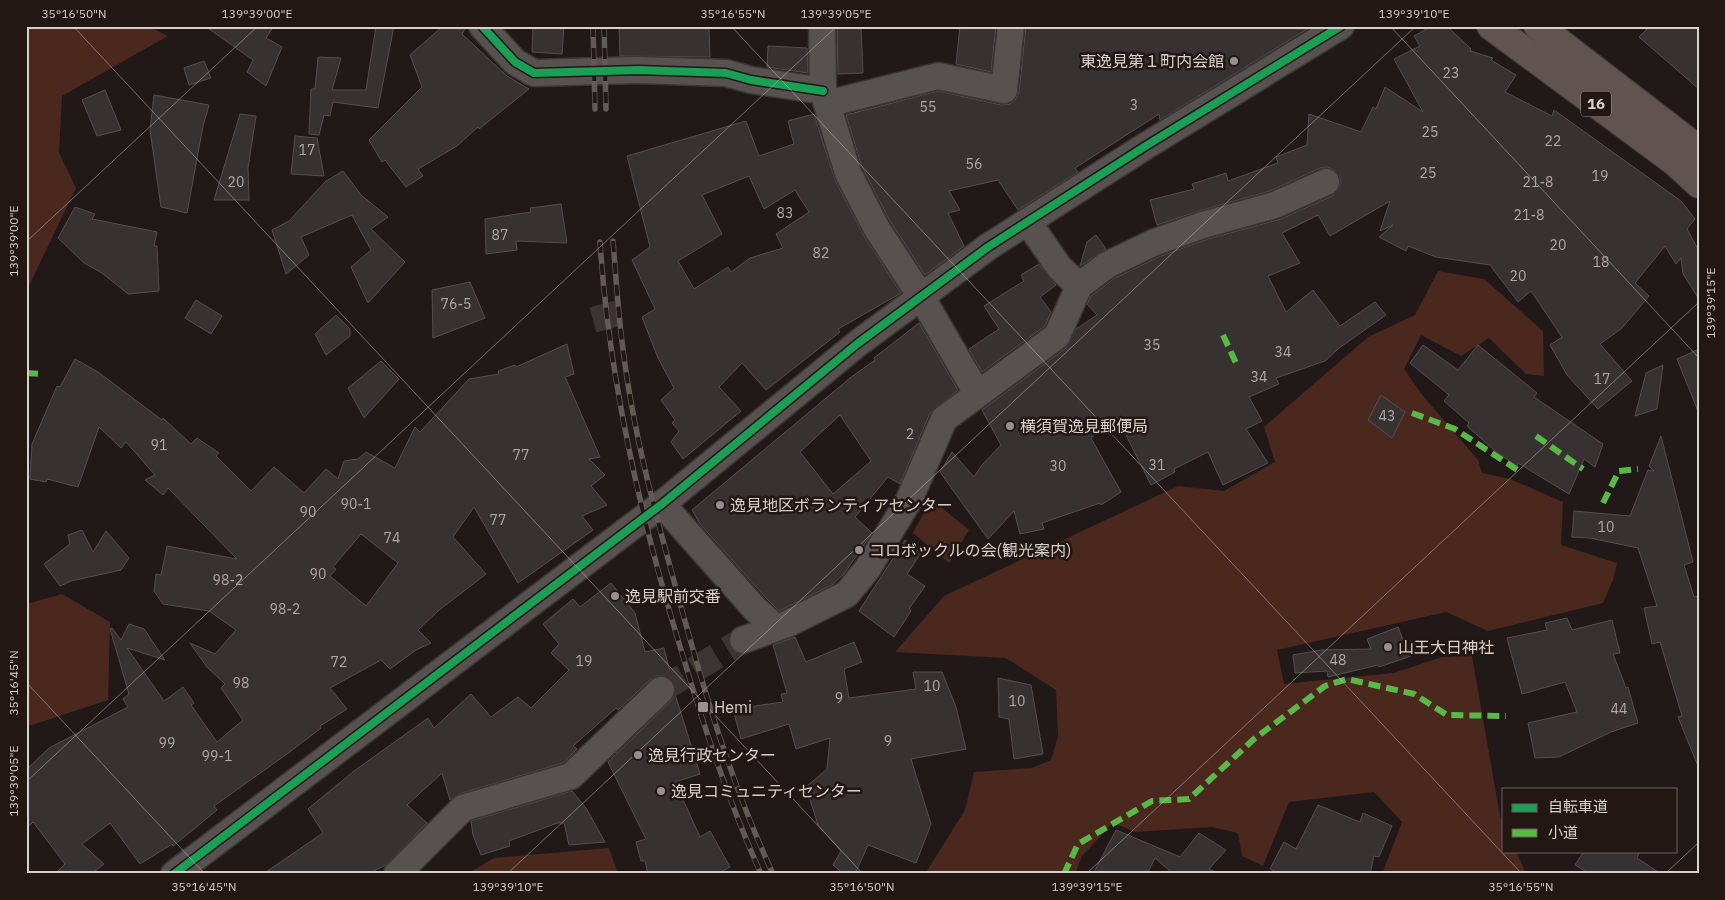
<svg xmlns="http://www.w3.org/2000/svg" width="1725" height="900" font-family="'IBM Plex Sans','Noto Sans JP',sans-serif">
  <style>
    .green { fill: #4a281e }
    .building { fill: #373231; stroke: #544e4c; fill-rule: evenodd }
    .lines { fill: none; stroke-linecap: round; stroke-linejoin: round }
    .minor-tunnel { stroke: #3c3433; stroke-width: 26; stroke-dasharray: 26 13; stroke-linecap: butt }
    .minor-casing { stroke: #3a3634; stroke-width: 29 }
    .highway-casing { stroke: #3a3634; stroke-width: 30 }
    .minor { stroke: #575250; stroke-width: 26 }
    .highway { stroke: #615450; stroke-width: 28 }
    .rail-casing { stroke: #605a59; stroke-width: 5.5 }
    .rail { stroke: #231714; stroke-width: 4; stroke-dasharray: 11; stroke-linecap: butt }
    .quiet { stroke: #58b947; stroke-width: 6; stroke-dasharray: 12 6; stroke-linecap: butt }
    .cycleway-casing { stroke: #231714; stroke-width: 11 }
    .cycleway { stroke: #1a9f57; stroke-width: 8 }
    .ticks { fill: none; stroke: #d8d0cd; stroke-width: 1; stroke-opacity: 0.45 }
    .poi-dot { fill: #98908e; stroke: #231714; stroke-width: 2 }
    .labels { text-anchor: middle; stroke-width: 5; stroke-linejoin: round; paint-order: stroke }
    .number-label { font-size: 14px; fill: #b0a8a6 }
    .shield { fill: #231714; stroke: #a29896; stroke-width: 1 }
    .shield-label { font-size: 15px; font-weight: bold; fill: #d8d0cd }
    .poi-label { font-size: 16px; fill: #d8d0cd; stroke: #231714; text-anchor: start }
    .neatline { fill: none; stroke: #d8d0cd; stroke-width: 2 }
    .ticks-label { font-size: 12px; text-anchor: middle; fill: #d8d0cd }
  </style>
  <rect width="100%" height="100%" fill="#201918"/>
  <g class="green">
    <path d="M26,26h122l20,10 -106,60 -3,57 17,35 -50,104z"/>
    <path d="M1438,271l46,8 59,52 1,45 -18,-2 -37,-36 -28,18 -40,-21 -17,34 19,27 55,64 4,13 28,6 53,23 -2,43 56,18 -4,17 -10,23 -115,28 -42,-19 -169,38 7,34 110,-11 48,-16 30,-1 28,160 4,9v26h12l10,23h-144l20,-52 -28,-30 -85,10 -26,64 -21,-10 -4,-23 -26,-6 -77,5 -22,-9 -31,33 -7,18h-150l40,-64 9,-38 58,-4 19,-8 7,-24 -2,-46 -50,-32 -111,-6 49,-56 234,-110 46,5 51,-29 -11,-35 104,-90 47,-22z"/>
    <path d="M931,499l38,31 -20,33 -36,-30z"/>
    <path d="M62,594l48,28 -2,78 -82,27v-123z"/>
    <path d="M609,848l9,26h-151l27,-16z"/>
  </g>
  <g class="building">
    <path d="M205,26h69l-8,12 16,9 -16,39 -19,-14 6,-12z"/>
    <path d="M376,26h18l-16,82 -45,-6 -3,14 -6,-1 -5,20 -10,-1 2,-45h4l3,-32 23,1 -9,32h34z"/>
    <path d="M443,26h24l-5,8 45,42 22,13 -50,40 -1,-2 -21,19 -39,23 5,7 -17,11 -21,-27 -3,2 -13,-22 53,-53 -12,-32z"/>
    <path d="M533,26h31l-2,28 -30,-2z"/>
    <path d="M619,26l90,2 1,29 -90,-1z"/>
    <path d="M837,26h24l2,47 -25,1z"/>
    <path d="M960,26h36l-5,46 -35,-8z"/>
    <path d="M1026,26h286l-152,94 -1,-6 -84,54 3,4 -60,38 -20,-30 -49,11 11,19 -12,3 16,33 -39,29 -35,-54 -28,-54 -16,-52 92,-24 63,14 9,-1 6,-5 3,-7z"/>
    <path d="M1432,26h15l24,23 -1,2 23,7 -2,2 25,15 -11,17 47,24 2,-6 127,91 14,18 -8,10 12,22v48l-16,-25 -2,-16 -5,6 -11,-18 -30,37 14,13 -27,32 -22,16 32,37 -34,28 -31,-34 -17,-30 12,-8 -31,-46 -13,11 -28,-37 -54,-8 -28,-11 -2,5 -27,-14 14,-12 -13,6 10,-30 -60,35 -12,-21 -36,18 18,30 -32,13 18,36 27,-22 27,36 35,-24 11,13 -47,33 -14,13 -49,17 3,6 -30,13 13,24 -16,8 22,34 -45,22 -15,-33 -34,17 1,3 -24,13 -34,-68 -26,21 30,54 -20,13 -1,-2 -58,20 2,6 -24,5 -6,-23 -26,28 -48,-67 12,-20 22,25 7,-11 20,-21 -19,-35 84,-62 10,-19 21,-14 -10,-11 4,-8 24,-18 46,-22 47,-17 73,-20 51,-23 6,-6 3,-7 -2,-8 -5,-5 -7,-3 -7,1 -50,23 -71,20 -42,14 -7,-25 44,-11 -2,-5 34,-11 2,8 50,-18 -2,-6 31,-12 2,-31 52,18 12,-25 3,2 9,-22 38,25 -29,-53 26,-13 -6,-10z"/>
    <path d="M1650,26h49v63l-60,-52z"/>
    <path d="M768,46l39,2 1,25 -41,-6z"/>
    <path d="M204,61l7,17 -22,7 -5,-17z"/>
    <path d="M105,90l16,40 -24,6 -15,-36z"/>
    <path d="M154,95l55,10 -6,21 -16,87 -26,-6 -11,-77z"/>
    <path d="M240,114l16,2 -8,52 1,32h-35z"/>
    <path d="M814,114l21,66 29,56 37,57 -63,36 2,3 -74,58 -24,-27 -23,24 22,24 -58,48 -12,-17 8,-11 -7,-8 3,-3 -14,-20 13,-12 -16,-30 -16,-41 13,-8 -23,-49 18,-13 -23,-91 119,-35 13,35 35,-12 -6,-23zM749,176l15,33 31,-19 14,22 -33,22 7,14 -33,10 -19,14 -3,-5 -34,22 -16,-28 44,-27 -20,-39z"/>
    <path d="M295,136l22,2 7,38 -33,-2z"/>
    <path d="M343,171l18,24 27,22 -17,12 34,33 -37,41 -17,-36 20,-17 -19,-35 -51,22 8,18 -23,19 -14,-44 17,-9 37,-40z"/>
    <path d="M561,204l6,39 -51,-2 1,9 -31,4 -1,-35 46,-7 -1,-4z"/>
    <path d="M75,207l20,7 -3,5 65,13 -3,14h3l2,45 -31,3 -26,-21 -18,-10 -26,-25z"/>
    <path d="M1096,235l10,14 -26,17 7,-24z"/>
    <path d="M1039,264l17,21 -16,12 11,15 -6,14 -63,46 -13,-23 30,-20 -15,-23 40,-25 -3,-6z"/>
    <path d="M470,282l15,36 -52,20 -1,-48z"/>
    <path d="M196,300l26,16 -11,18 -26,-16z"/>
    <path d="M336,315l14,14v7l-24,19 -11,-21z"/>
    <path d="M919,323l39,67 -28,23 -30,71 -12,-7 -33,40 17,16 -28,41 -12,11 -53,26 -13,-13 -66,-74 -8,-14 158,-132 25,-18 -1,-2zM840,415l31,46 -38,33 -33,-42z"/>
    <path d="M567,344l7,30 -9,3 35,80 -11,2 16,16 -14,11 16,19 -25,11 11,14 -75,53 -44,-76 -21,30 33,37 -48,37 -20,19 13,13 -15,7 -26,19 -9,-9 -51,28 17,21 -27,17 1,2 -34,26 -73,52 3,4 -44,36 -1,-2 -32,20 -30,-41 -28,21 22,20 -13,10h-36l10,-10 -32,-42 -7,7v-59l23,-22 79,-41 -5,-8 6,-5 -19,-65 2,-1 9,12 8,-16 15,5 21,31 -38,-12 37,53 19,-14 11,16 -3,2 26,37 26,-22 -22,-32 4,-4 -18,-17 -17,-24 25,11 21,-24 -27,-19 -46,-7 -9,-13 2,-17 5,1 6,-29 70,13 -69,-71 -5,7 -18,-15 10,-5 -29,-33 -5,6 -22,-21 -21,60 -31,-8 -1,3 -16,-3 2,-35 25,-58 3,1 15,-28 23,13 64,48 1,-2 28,26 6,-6 22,15 -3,3 35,35 23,-24 30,26 22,-24 12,10 6,-18 14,-2 8,-7 29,16 20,-41 5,5 49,-53 30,-5 -1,-3 17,-6 1,2zM361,534l37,29 -32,43 -36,-30 6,-7 -3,-2z"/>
    <path d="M1423,345l35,25 20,-25 59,48 -3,4 69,47 -8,23 -11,-8 -15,35 -51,-31 -1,3 -22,-15 -28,-25 2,-3 -25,-22 5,-6 -39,-32z"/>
    <path d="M1699,349v62h-1l-21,-52z"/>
    <path d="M381,361l18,18 -35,39 -16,-30z"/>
    <path d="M1663,365l-6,44 -22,7 11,-43z"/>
    <path d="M1381,395l24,17 -13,26 -24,-18z"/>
    <path d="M1661,436l32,126 -9,3 10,32 5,-1 -1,170 -20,-49 4,-1 -22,-74 -8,2 -8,-36 13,-2 -19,-58 -48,-10 -18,-1 2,-26 56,5 18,-46 6,1 -5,-5z"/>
    <path d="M82,530l11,22 13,-21 23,27 -8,12 -50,11 -11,5 -16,-22 26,-20 -2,-9z"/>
    <path d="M905,540l16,13 -14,21 18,12 -16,23 2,2 -17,26 -35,-26z"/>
    <path d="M611,583l24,30 10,39 19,-4 8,32 -7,-4h-8l-6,3 -33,31 -2,-2 -43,38 4,3 -14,14 -104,31 -9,6 -8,-27 -35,32 20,18 -41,42 -19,9h-104l60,-41 -15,-24 46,-38 74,-53 6,10 37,-34 20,23 27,-20 13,11 38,-38 -18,-17 8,-9 -16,-20 30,-25 7,8z"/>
    <path d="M1567,618l5,12 40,-10 8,33 -7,1 13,34 2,-1 10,36 -27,9 -52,25 -24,1 -7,-35 49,-11 -12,-30 -43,12 -15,-56 40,-8 -2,-7z"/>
    <path d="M1398,627l8,21h11v6l-38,13 -1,-2 -50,12 -1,-6 -32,2 -2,-18 28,-5 50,-1 -4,-10z"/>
    <path d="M795,637l11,25 48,-20 8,20 -18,7 5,29 67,-9 -3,-17h29l14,35 10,42 -55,10 20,65 -15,39 -48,-18 -13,29h-11l-11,-9 8,-14 -23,-26 -12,-38 21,-18 3,-31 -34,11 -7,-25 -48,15 -8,-30 50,-7 -2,-8 6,-1 -14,-48z"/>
    <path d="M998,678l33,7 12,69 -29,5 -5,-40 -10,-2z"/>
    <path d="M675,694l25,80 -25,8 25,55 10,-6 20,36 -13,7h-69l-3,-13h-4l-5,-19 10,-3 -38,-77 63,-61z"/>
    <path d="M572,791l14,17 19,34 -36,3 -5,-22h-7l-48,18 1,5 -29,9 -8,-20 -2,-14z"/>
    <path d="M1318,805l42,17 3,-9 29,13 -13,31 -5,-1 -4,18h-90l-10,-5 14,-27 12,7z"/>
    <path d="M1116,830l64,27 19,-24 27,17 -17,19 11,5h-52l2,-3 -15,-13 -8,16h-54z"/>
    <path d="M1584,851h56l-3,7 24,16h-71l-15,-9z"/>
  </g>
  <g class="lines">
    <g class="minor-tunnel">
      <path d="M593,320l36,-10"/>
      <path d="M661,690l82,-50"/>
    </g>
    <defs>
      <g id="minor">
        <path d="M482,26l33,36 19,11 104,-3 88,3 25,7 72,11"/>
        <path d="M822,26l1,65 25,82 29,56 45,69 55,95"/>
        <path d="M827,104l111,-28 66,14 7,-64"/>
        <path d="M1028,222l31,45 20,19"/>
        <path d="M662,504l93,105 20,18"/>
        <path d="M743,640l44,-16 60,-30 21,-26 41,-68 35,-81 113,-83 22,-50 28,-21 48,-23 48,-17 72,-20 51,-23"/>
        <path d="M174,874l488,-370 195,-160 131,-97 156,-100 197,-121"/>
        <path d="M397,874l66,-66 108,-32 90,-86"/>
      </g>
      <g id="highway">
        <path d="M1491,26l184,136 24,22"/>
        <path d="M1538,26l161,124"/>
      </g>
    </defs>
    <use href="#minor" class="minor-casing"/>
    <use href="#highway" class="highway-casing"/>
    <use href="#minor" class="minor"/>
    <use href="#highway" class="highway"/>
    <defs>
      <g id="rail">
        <path d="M593,26l2,83"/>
        <path d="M604,26l2,83"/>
        <path d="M613,241c3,36 5,72 10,108 10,83 32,163 54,243 26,96 54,191 96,282"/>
        <path d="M600,242c9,139 41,278 82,411 22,75 47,149 79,221"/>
      </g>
    </defs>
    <use href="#rail" class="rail-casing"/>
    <use href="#rail" class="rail"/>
    <g class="quiet">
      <path d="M1223,335l13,28"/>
      <path d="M26,373l15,1"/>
      <path d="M1412,413l43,16 64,42"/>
      <path d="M1536,436l47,33"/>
      <path d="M1603,503l16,-32 19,-2"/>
      <path d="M1064,874l14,-30 74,-43 37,-2 65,-60 71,-53 22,-7 67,15 33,21 59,1"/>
    </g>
    <defs>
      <g id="cycleway">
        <path d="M482,26l33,36 19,11 104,-3 88,3 25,7 72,11"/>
        <path d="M174,874l488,-370 195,-160 131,-97 156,-100 197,-121"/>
      </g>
    </defs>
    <use href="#cycleway" class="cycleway-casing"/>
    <use href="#cycleway" class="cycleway"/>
  </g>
  <path class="ticks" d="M73,26l790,848M731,26l791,848M1390,26l309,332M26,242l232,-216M26,682l179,192M26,782l811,-756M507,874l909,-848M1086,874l613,-572M1665,874l34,-32"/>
  <g class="poi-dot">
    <circle cx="1234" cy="61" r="5"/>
    <circle cx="1010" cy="426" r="5"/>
    <circle cx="720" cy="505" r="5"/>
    <circle cx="859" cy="550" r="5"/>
    <circle cx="615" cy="596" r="5"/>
    <circle cx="1388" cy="647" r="5"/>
    <rect x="697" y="701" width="12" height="12" rx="2.5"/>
    <circle cx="638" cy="755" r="5"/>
    <circle cx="661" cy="791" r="5"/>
  </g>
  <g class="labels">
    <g class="number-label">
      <text x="1451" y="78">23</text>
      <text x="1134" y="110">3</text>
      <text x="928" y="112">55</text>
      <text x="1430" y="137">25</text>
      <text x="1553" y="146">22</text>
      <text x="307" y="155">17</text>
      <text x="974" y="169">56</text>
      <text x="1428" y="178">25</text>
      <text x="1600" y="181">19</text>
      <text x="236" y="187">20</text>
      <text x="1538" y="187">21-8</text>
      <text x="785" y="218">83</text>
      <text x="1529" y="220">21-8</text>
      <text x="500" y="240">87</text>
      <text x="1558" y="250">20</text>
      <text x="821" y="258">82</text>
      <text x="1601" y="267">18</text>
      <text x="1518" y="281">20</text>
      <text x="456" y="309">76-5</text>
      <text x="1152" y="350">35</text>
      <text x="1283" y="357">34</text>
      <text x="1259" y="382">34</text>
      <text x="1602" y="384">17</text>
      <text x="1387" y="421">43</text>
      <text x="910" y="439">2</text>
      <text x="159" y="450">91</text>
      <text x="521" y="460">77</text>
      <text x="1157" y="470">31</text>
      <text x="1058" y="471">30</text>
      <text x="356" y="509">90-1</text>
      <text x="308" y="517">90</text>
      <text x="498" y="525">77</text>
      <text x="1606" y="532">10</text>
      <text x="392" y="543">74</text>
      <text x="318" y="579">90</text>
      <text x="228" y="585">98-2</text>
      <text x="285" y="614">98-2</text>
      <text x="1338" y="665">48</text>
      <text x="584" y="666">19</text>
      <text x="339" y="667">72</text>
      <text x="241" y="688">98</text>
      <text x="932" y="691">10</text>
      <text x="839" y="703">9</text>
      <text x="1017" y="706">10</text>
      <text x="1619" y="714">44</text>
      <text x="888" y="746">9</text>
      <text x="167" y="748">99</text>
      <text x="217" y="761">99-1</text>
    </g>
    <rect class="shield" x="1581" y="91.5" width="30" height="25" rx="4"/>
    <g class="shield-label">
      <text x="1596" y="109">16</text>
    </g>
    <g class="poi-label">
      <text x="1224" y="67" text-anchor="end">東逸見第１町内会館</text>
      <text x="1020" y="432">横須賀逸見郵便局</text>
      <text x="730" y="511">逸見地区ボランティアセンター</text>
      <text x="869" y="556">コロボックルの会(観光案内)</text>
      <text x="625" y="602">逸見駅前交番</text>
      <text x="1398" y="653">山王大日神社</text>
      <text x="714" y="713">Hemi</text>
      <text x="648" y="761">逸見行政センター</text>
      <text x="671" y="797">逸見コミュニティセンター</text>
    </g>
  </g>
  <rect width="1725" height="900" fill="none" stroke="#231714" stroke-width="55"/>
  <rect x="1502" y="788" width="175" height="65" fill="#231714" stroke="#6b615e"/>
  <rect x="1512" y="804" width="25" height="8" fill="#1a9f57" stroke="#6b615e"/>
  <text x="1548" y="812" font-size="15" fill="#d8d0cd">自転車道</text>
  <rect x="1512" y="829" width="25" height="8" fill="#58b947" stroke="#6b615e"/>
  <text x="1548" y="838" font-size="15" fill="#d8d0cd">小道</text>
  <rect x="28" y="28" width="1670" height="844" class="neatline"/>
  <g class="ticks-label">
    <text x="74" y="18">35°16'50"N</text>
    <text x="257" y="18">139°39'00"E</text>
    <text x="733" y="18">35°16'55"N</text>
    <text x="836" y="18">139°39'05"E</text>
    <text x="1414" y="18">139°39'10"E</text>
    <text transform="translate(14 241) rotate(-90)" y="4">139°39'00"E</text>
    <text transform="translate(1711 303) rotate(-90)" y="4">139°39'15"E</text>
    <text transform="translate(14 683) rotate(-90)" y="4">35°16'45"N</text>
    <text transform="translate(14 781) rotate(-90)" y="4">139°39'05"E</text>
    <text x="204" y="891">35°16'45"N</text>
    <text x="508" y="891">139°39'10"E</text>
    <text x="862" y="891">35°16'50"N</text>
    <text x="1087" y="891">139°39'15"E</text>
    <text x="1521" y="891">35°16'55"N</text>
  </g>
</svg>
